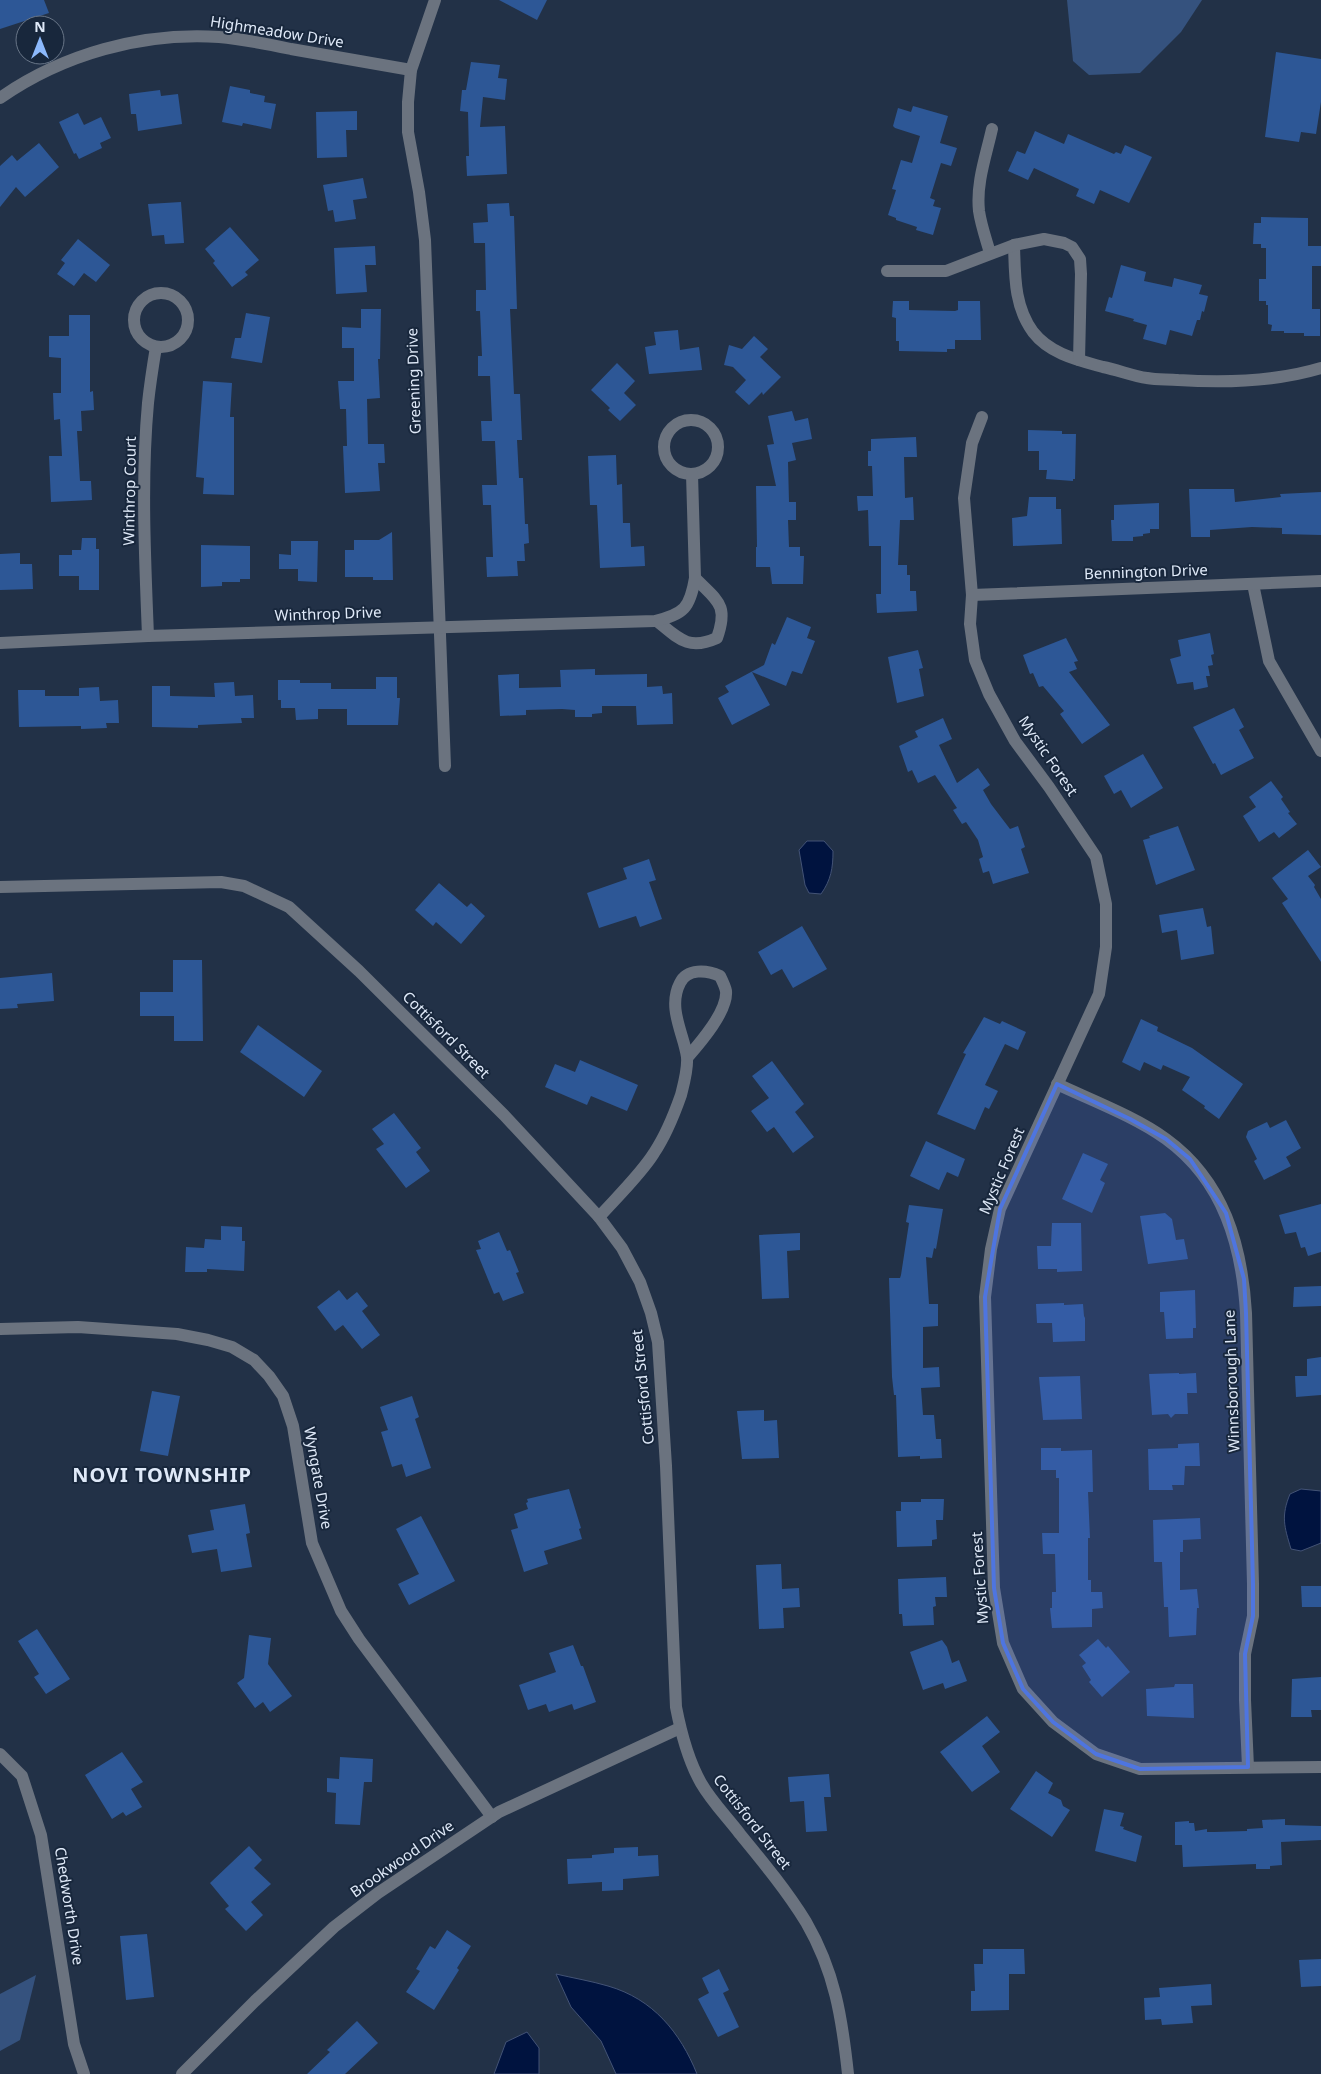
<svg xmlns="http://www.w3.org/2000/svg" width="1321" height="2074" font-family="'Noto Sans',sans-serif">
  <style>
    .green { fill: #35527e }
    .water { fill: #00133f; stroke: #435376 }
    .building { fill: #2d5796 }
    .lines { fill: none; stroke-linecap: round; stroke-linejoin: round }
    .minor { stroke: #6b737f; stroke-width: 12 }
    .marked { fill: #4e75e0; fill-opacity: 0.2; stroke: #4e75e0; stroke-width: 4; stroke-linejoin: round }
    .labels { text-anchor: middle; stroke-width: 4; stroke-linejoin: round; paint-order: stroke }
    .street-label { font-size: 15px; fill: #dfe9f8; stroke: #18273c }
    .district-label { font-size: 20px; font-weight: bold; letter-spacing: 1px; fill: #dfe9f8; stroke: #18273c }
  </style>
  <rect width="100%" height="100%" fill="#223147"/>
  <g class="green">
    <path d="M1067,0h135l-21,32 -41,41 -51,2 -16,-14z"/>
    <path d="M36,1975l-16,65 -20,11v-57z"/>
  </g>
  <g class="water">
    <path d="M807,841h17l9,10c0,17 -2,29 -12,43l-12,-1 -4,-8 -6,-35z"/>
    <path d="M1301,1489l20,2v52l-20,8 -10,-2c-7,-23 -10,-33 -1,-55z"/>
    <path d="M556,1974c17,4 35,7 52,12 45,13 72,46 89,88h-81l-15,-33 -30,-34z"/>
    <path d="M527,2032l12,16v26h-45l12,-32z"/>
  </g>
  <g class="building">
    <path d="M0,0h44l5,13 -49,16z"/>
    <path d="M499,0h48l-10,20z"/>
    <path d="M1276,52l45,7v43l-5,32 -15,-2 -2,10 -34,-5z"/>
    <path d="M471,62l29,3 -2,13 9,1 -2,21 -22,-3 -3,30 25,-1 2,48 -40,2 -1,-20h3l-1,-44 -8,-1 2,-21h4z"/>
    <path d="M230,86l20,4v3l15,3 -1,6 12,2 -5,25 -28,-6 -1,3 -20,-4z"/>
    <path d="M160,90l1,6 17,-2 4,30 -44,7 -2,-17h-5l-2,-20z"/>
    <path d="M913,106l35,10 -8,27 17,5 -6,18 -10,-3 -11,35 5,2 -2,6 8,2 -8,27 -17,-5 1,-3 -21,-7v-2l-8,-3 8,-25 -4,-1 9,-29 11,3 8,-27 -25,-8 -2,-2 5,-18 13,4z"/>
    <path d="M357,111v19h-11l1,27 -30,1 -1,-46z"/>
    <path d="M78,113l6,12 17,-8 10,21 -11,5 2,5 -23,11 -3,-6 -2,1 -15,-32z"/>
    <path d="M1035,131l29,13 4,-10 46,20 2,-2 5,2 4,-9 27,12 -23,46 -29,-13 -6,14 -18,-8 3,-7 -45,-21 -6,12 -20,-9 9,-20 8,3z"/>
    <path d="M39,143l20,24 -34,30 -9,-10 -16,20v-41l12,-11 5,6z"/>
    <path d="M363,178l4,20 -14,2 3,19 -21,3 -2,-12 -5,1 -5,-26z"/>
    <path d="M181,202l3,41 -19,1 -1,-9 -12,1 -4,-32z"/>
    <path d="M509,203l1,13h4l3,93h-7l4,85h6l2,46h-5l2,38h4l2,46h3l1,19 -5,1 1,17h-8l1,15 -31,1 -1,-20h7l-2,-52h-8l-1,-20h15l-2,-44h-13l-1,-20h11l-2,-45h-12v-20h4l-2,-45h-4v-21h10l-1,-47h-11l-1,-20 15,-1 -1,-18z"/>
    <path d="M1261,217l47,1v28h13v20h-9v43h8v27h-16v-3h-20v-2h-13l1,-6 -4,-1v-19h-2v-4h-7v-22h7v-31h-5v-4h-8l1,-21h7z"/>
    <path d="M230,227l29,33 -14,12 3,3 -16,12 -19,-24 2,-2 -10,-12z"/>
    <path d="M78,239l32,26 -14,17 -12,-9 -10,13 -17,-12 8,-11 -4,-3z"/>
    <path d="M375,246l1,19h-11l2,27 -31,2 -2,-46z"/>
    <path d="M1121,265l25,7 -2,9 28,6 2,-9 28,7 -3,9 9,2 -4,16 -2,-1 -2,9h-3l-5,16 -22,-6 -4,15 -23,-6 4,-14 -14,-4 1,-2 -29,-8 4,-14 3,1z"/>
    <path d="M893,301h16v9l46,1 3,-1v-9h22l1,39h-26v9h-8v3l-48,-1v-10h-3v-23l-4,-1z"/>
    <path d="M361,309h20l-1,50h-2l2,39 -13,1 1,45h16l1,19h-7l2,28 -35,2 -2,-47h4l-1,-37h-6l-2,-28h16v-33h-12v-21l19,1z"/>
    <path d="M246,313l24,4 -8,46 -31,-5 4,-20h6z"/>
    <path d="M69,315h21v77l3,-1 1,19 -13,1 1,20h-5l3,50h11l1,19 -41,2 -2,-46h13l-2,-37 -6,1 -1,-27h8v-35l-12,-1v-21h20z"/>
    <path d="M678,330l2,20 19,-3 3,23 -53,4 -4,-27 11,-2 -2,-13z"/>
    <path d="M754,336l14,13 -8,8 21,20 -18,18 -1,-3 -13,13 -14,-13 11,-12 -13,-13 -9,-2 5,-20 13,4z"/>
    <path d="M617,363l18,18 -11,12 12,12 -16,16 -12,-11 2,-2 -19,-18z"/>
    <path d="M203,381l29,2 -2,34h4v78l-31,-1 1,-16 -8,-1z"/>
    <path d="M792,411l3,10 13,-3 4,21 -20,4 4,17 -8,2 1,40h7v18h-8l1,27h11v9h4l-1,28h-31l-2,-17h-14v-20h1l-1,-61h20l-9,-41 7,-1 -6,-28z"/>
    <path d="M1028,430l34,1v3h14l-1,45h-2v2l-27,-2 1,-9h-8v-19h-11z"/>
    <path d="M916,437l1,20h-13l1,41 8,-1 1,23h-14l-2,45h9v10h3v16h6l1,20 -40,2 -1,-19h5v-48h-12l-1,-36 -10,1 -1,-15h16l-1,-30h-4v-15h3v-12z"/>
    <path d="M616,455l1,30 5,-1 1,39h7l1,24 13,-1 1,20 -45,2 -3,-63h-7l-2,-49z"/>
    <path d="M1189,489h45l1,13 46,-5 -1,-3 41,-2v43l-39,-1v-6l-30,-1 -42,3v7h-19z"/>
    <path d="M1029,497h27v12h5l1,35 -49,2 -1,-28 15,-2z"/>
    <path d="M1159,503v26h-9v4l-7,1v2l-10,1v4h-21l-1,-21h3v-15z"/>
    <path d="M392,532l1,48h-20v-3h-28v-27h9v-10h25z"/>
    <path d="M82,538h14v11h3v41h-20v-14h-20v-21h13v-5h9z"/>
    <path d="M291,541h27l-1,41 -19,-1v-12h-19v-15l12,1z"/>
    <path d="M201,545l49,1v33h-10v3h-18v4l-21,1z"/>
    <path d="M20,553v11h12l1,25 -33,1v-36z"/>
    <path d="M787,617l24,10 -4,11 8,3 -13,33 -10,-3 -6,15 -34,-14 18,33 -38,20 -14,-27 11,-6 -4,-6 39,-21 8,-22 3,2z"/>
    <path d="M1210,633l4,21 -3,1 2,10 -5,1 2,10h-4l2,11 -14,3 -1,-8 -16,2 -7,-25 11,-3 -3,-16z"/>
    <path d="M1066,638l12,23 -4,1 3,7 -8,3 41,53 -28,19 -22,-30 4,-3 -21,-25 -4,1 -6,-14 -3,1 -7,-19z"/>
    <path d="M918,650l5,18 -4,1 5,27 -27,7 -9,-46z"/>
    <path d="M595,669v6l52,-1v13l15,-1 1,8 9,-1 1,31 -36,1 -1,-19h-34v7l-10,1v3h-17v-7l-13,-1 -36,1v5l-26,1 -2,-41 21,-1v14l42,-1 -1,-17z"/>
    <path d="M376,677h21v21h3l-2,27h-51v-16h-29v10l-22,1 -1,-12h-14v-8h-3v-20h22v3h31v6h45z"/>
    <path d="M234,682l1,14 18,-1 1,23h-13l1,5 -44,2v3l-46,-1v-41h18v10l45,1 -1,-14z"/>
    <path d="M99,687l1,14 18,-1 1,23h-13l1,5 -26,1v-3l-62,1 -1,-37h27v6h34v-8z"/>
    <path d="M1234,708l10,19 -5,3 15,28 -33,17 -6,-12 -2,1 -20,-37z"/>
    <path d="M943,718l9,21 -13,6 18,38 21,-15 12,17 -7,5 8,14 19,25 8,-3 7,21 -4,2 8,24 -36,11 -4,-13 -6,2 -4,-14 4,-2 -5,-17 -12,-18 -4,2 -9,-14 4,-2 -22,-33 -17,8 -6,-13 -4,2 -9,-26 19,-9 -3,-6z"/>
    <path d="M1143,754l20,34 -32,20 -10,-18 -7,4 -10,-18z"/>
    <path d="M1271,781l12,16 -2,2 9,13 -2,1 9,11 -18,14 -5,-6 -15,10 -16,-26 13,-9 -7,-10z"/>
    <path d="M1178,826l17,44 -39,15 -13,-45 7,-2 -1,-2z"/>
    <path d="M1308,850l13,17 -13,9 7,9 -1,2 7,12v63l-39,-59 6,-4 -16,-21z"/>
    <path d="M649,859l7,21 -7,2 13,37 -22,8 -4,-11 -37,12 -12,-35 40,-14 -4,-11z"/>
    <path d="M439,883l28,24 4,-4 14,13 -24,28 -25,-22 -3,4 -18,-16z"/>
    <path d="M1203,908l4,19 4,-1 3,28 -33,6 -4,-30 -15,3 -3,-18z"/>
    <path d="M802,926l25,43 -34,19 -11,-19 -11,6 -13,-23z"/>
    <path d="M173,960h29l1,81h-29v-25h-34v-24h33z"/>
    <path d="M52,973l2,28 -37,3 1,4 -18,1v-31z"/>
    <path d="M984,1017l16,7 2,-3 24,11 -8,18 -13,-6 -20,41 13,6 -9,18 -4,-2 -10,23 -38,-16 29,-60 -3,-1z"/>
    <path d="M1141,1019l17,8 -1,4 35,17 51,36 -24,35 -15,-11 1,-2 -23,-16 8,-13 -27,-12 -2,5 -17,-8 -4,9 -18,-9z"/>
    <path d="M258,1025l64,46 -18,26 -64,-45z"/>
    <path d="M580,1060l58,25 -11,26 -36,-15 -4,9 -42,-18 10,-23 20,8z"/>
    <path d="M772,1061l32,43 -9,8 19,25 -21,16 -19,-26 -7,5 -16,-21 18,-13 -17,-22z"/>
    <path d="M394,1113l27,35 -5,4 14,19 -24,17 -30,-39 8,-5 -12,-15z"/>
    <path d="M1286,1120l15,28 -15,9 5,9 -27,14 -10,-19 3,-2 -11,-22 2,-6 19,-9 3,6z"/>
    <path d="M926,1141l39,18 -7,18 -11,-5 -8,18 -29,-14z"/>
    <path d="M1083,1153l25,11 -8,16 5,3 -13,30 -30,-14z"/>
    <path d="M1321,1204v48l-13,4 -3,-9 -4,1 -5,-16 -11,2 -6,-19z"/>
    <path d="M909,1205l34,4 -7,40 -2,-1 -2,10 -6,-1 3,47h9v22l-15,1v41l16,-1 1,20 -19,1 2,27h11l2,24h5l1,19 -22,1v-3l-22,1 -2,-62h-2l-2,-18 -3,-99h11l1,-3 8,-52 -3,-1z"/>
    <path d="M1165,1213l7,6 4,21 8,-1 4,20 -40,5 -8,-48z"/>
    <path d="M1052,1223h29l1,48 -25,1v-3h-19l-1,-23h14z"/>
    <path d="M221,1226l21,1v14h3l-1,30 -37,-2v3h-22l1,-25 18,1 1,-9 16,1z"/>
    <path d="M499,1232l8,19 3,-1 9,22 -3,1 8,20 -21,8 -4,-9 -5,2 -18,-44 5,-1 -3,-8z"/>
    <path d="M800,1233v17l-13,1 2,47 -27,1 -3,-64z"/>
    <path d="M1321,1286v20l-28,1 1,-20z"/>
    <path d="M339,1290l8,10 10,-8 11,14 -6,5 18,24 -18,14 -19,-24 -8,6 -18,-24z"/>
    <path d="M1195,1290l1,38h-3v10l-27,1 -2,-27h-4v-20z"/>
    <path d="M1064,1303v2l19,-1 1,12 1,2v23l-32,1 -1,-19h-15l-1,-19z"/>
    <path d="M1321,1357v38l-25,2 -1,-21h12v-17z"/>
    <path d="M1179,1373v1l17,-1 1,20h-10l1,21h-13l-4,4 -3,-4 -16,1 -3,-41z"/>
    <path d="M1080,1376l2,43 -39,1 -4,-43z"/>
    <path d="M152,1391l28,5 -12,60 -28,-5z"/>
    <path d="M412,1396l7,21 -4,2 16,49 -25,9 -4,-13 -10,3 -11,-35 7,-2 -8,-23z"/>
    <path d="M764,1410v11l13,-1 2,38 -37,1 -5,-48z"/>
    <path d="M1199,1443l1,23h-15l-1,19h-12l1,5h-24l-1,-41 30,-1v-4z"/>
    <path d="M1041,1448h20v3l31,-1 1,42h-5l2,46h-2v42h3v12h11l1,16 -11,1v18l-40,1 -2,-20h2v-16h4l-1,-38h-12l-1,-21h17v-55h-3v-8h-15z"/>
    <path d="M569,1489l12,39 -2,1 3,10 -38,12 4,13 -24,8 -13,-42 7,-2 -4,-14 14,-5 -2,-6 2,-1 -1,-3z"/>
    <path d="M921,1499h23l-1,21h-7l1,19 -5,1v6l-35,1 -1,-36h5v-9h20z"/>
    <path d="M245,1504l5,29 -4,1 6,33 -31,5 -4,-23 -25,4 -4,-18 26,-5 -4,-20z"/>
    <path d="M421,1516l34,65 -46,24 -11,-21 21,-10 -23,-45z"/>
    <path d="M1200,1518l1,21 -18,1v12h-3v38l17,-1 2,19h-2l-1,27 -27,2 -1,-30h-4l-2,-45h-8l-1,-42z"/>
    <path d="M781,1564l1,25 17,-1 1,19 -17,1 1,20 -25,1 -3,-64z"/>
    <path d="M946,1577l1,20h-12l1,9 -3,1 1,18 -31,1 -1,-12h-3l-1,-35z"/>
    <path d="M1301,1586h20v21h-19z"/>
    <path d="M37,1629l33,50 -24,15 -12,-17 5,-3 -21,-33z"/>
    <path d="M249,1635l22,3 -3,26 24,32 -22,16 -7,-10 -8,6 -18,-25 7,-5z"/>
    <path d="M1098,1639l8,9 2,-2 22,26 -28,25 -13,-15 2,-2 -9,-14 4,-3 -7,-8z"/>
    <path d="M942,1640l5,7 5,16 7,-3 8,21 -22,8 -2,-6 -20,7 -13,-38z"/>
    <path d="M573,1645l8,21h2l13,36 -22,8 -2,-6 -23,8 -3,-8 -18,6 -9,-25 37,-13 -7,-19z"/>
    <path d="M1321,1677v33h-10l1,7h-21l1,-38z"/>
    <path d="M1175,1684h18l1,34 -47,-2 -1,-27 28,-2z"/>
    <path d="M987,1716l13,16 -18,14 18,26 -28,20 -32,-40z"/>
    <path d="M122,1752l21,30 -12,7 11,18 -16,9 -3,-4 -11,7 -27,-44z"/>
    <path d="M340,1757l33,2 -1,23h-8l-4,43 -25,-1 1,-31 -9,-1v-14l12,1z"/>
    <path d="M1036,1771l17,12 -5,10 13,7 2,6 7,4 -18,27 -42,-28z"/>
    <path d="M829,1774l2,23h-7l3,34 -21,1 -2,-31 -14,1 -2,-25z"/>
    <path d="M1104,1809l20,4 -4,13 4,1 -1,2 19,7 -6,26 -41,-11z"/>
    <path d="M1285,1819v6l36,1v14l-40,2 1,23 -12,1v3h-14v-5l-73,3 -1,-22h-7v-23l14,-1v2h5l1,8 12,-2v3h7l33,-1v-2l16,-1 -1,-8z"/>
    <path d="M249,1846l13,14 -8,8 17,16 -20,18 12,13 -17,16 -21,-22 4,-3 -19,-23z"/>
    <path d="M638,1847v9l20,-1 1,21 -36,3v11l-21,1v-9l-34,2 -1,-25 25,-1v-3l22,-2v-5z"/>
    <path d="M447,1930l24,16 -14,22 2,2 -25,40 -28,-18 14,-21 -4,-2 14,-23 5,3z"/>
    <path d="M147,1934l7,63 -28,3 -6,-64z"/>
    <path d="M983,1949h41l1,25h-16v36l-38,1v-20h4l-1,-27h9z"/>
    <path d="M1321,1959v27l-20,1 -2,-27z"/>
    <path d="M719,1969l10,21 -6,3 16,34 -21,10 -20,-38 11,-6 -7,-15z"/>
    <path d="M1211,1984l1,21 -21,1 2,17 -31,2 -1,-6 -16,1 -1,-22 16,-1 -1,-9z"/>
    <path d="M357,2021l21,22 -33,31h-38l23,-22 -3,-2z"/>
  </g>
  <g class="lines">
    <g class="minor">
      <path d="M435,0l-24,70 -3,32v30l11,60 6,48 20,526"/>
      <path d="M0,98c63,-44 142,-66 219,-61 24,2 48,7 72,12 40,7 80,14 120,21"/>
      <path d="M1014,245c1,31 0,61 19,87 17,22 45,28 70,35 15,3 30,9 44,11 10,2 21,1 31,2 48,3 97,2 143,-12"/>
      <path d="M990,253c-4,-14 -9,-28 -11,-42 -3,-28 7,-55 13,-82"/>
      <path d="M887,271h59l68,-26 30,-6 20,4 8,4 8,12 1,15 -2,86"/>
      <circle cx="161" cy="320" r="27"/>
      <path d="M982,417l-10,26 -8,55 8,97 -2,29 5,36 14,34 26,47 34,46 47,70 10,47v43l-7,47 -99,215 -9,40 -6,48 9,291 9,55 20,46 30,33 43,32 44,15 181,-2"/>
      <circle cx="691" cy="447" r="27"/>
      <path d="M1253,584l16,77 52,90"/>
      <path d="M972,595l349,-14"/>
      <path d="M657,621c21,17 31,30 60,17 12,-34 0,-37 -22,-60"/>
      <path d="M148,636c-3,-77 -7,-156 0,-233 2,-19 5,-38 8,-56"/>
      <path d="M0,643l148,-7 507,-15c29,-7 35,-13 40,-43l-3,-104"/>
      <path d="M0,887l221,-5 23,4 45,21 70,64 145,144 95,102 23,31 18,34 11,31 7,29 8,124 10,241c5,26 12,53 25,76 11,19 26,34 39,51 23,28 47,57 66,88 29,50 36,96 42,152"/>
      <path d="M1057,1084c34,16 79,33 109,55 58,42 76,107 80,174l7,271v32l-8,38v46l3,67"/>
      <path d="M599,1217c17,-19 42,-43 55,-64 12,-18 20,-38 27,-58 3,-12 7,-26 6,-38 -3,-23 -20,-49 -7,-74 7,-15 27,-13 40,-7 2,4 5,10 6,15 2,20 -26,52 -39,67"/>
      <path d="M0,1329l78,-2 99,7 31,6 24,7 22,13 15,16 14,20 10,30 19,117 29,68 18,28 133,178"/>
      <path d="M0,1754l22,22 19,59 33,209 10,30"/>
      <path d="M182,2074l73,-73 79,-74 44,-34 121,-81 181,-84"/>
    </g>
  </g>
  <path class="marked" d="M1057,1084l73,35 36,20 24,20 36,54 18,66 2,34 7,271v32l-8,38 3,113 -108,2 -44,-15 -43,-32 -30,-33 -20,-46 -9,-55 -9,-291 15,-88z"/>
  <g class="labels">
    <g class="street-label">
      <text transform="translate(277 32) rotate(9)" y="5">Highmeadow Drive</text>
      <text transform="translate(414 381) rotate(-92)" y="5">Greening Drive</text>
      <text transform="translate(130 491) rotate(-89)" y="5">Winthrop Court</text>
      <text transform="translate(1146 572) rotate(-2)" y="5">Bennington Drive</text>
      <text transform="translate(328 614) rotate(-2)" y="5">Winthrop Drive</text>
      <text transform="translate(1048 756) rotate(56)" y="5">Mystic Forest</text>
      <text transform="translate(446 1035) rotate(45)" y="5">Cottisford Street</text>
      <text transform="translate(1002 1171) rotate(-67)" y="5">Mystic Forest</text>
      <text transform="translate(1232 1381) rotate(-92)" y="5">Winnsborough Lane</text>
      <text transform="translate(643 1387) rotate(-96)" y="5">Cottisford Street</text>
      <text transform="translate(318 1478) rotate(80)" y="5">Wyngate Drive</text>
      <text transform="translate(980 1578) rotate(-94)" y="5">Mystic Forest</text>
      <text transform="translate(752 1822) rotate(52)" y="5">Cottisford Street</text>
      <text transform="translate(402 1859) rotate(-35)" y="5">Brookwood Drive</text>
      <text transform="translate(69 1906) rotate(81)" y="5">Chedworth Drive</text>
    </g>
    <g class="district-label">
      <text x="162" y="1482">NOVI TOWNSHIP</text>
    </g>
  </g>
  <g transform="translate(40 40)"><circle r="24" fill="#18273c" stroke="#687587"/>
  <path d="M0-4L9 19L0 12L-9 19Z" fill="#8cb9fc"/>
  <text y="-8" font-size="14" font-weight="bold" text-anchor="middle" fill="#dfe9f8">N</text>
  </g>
</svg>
